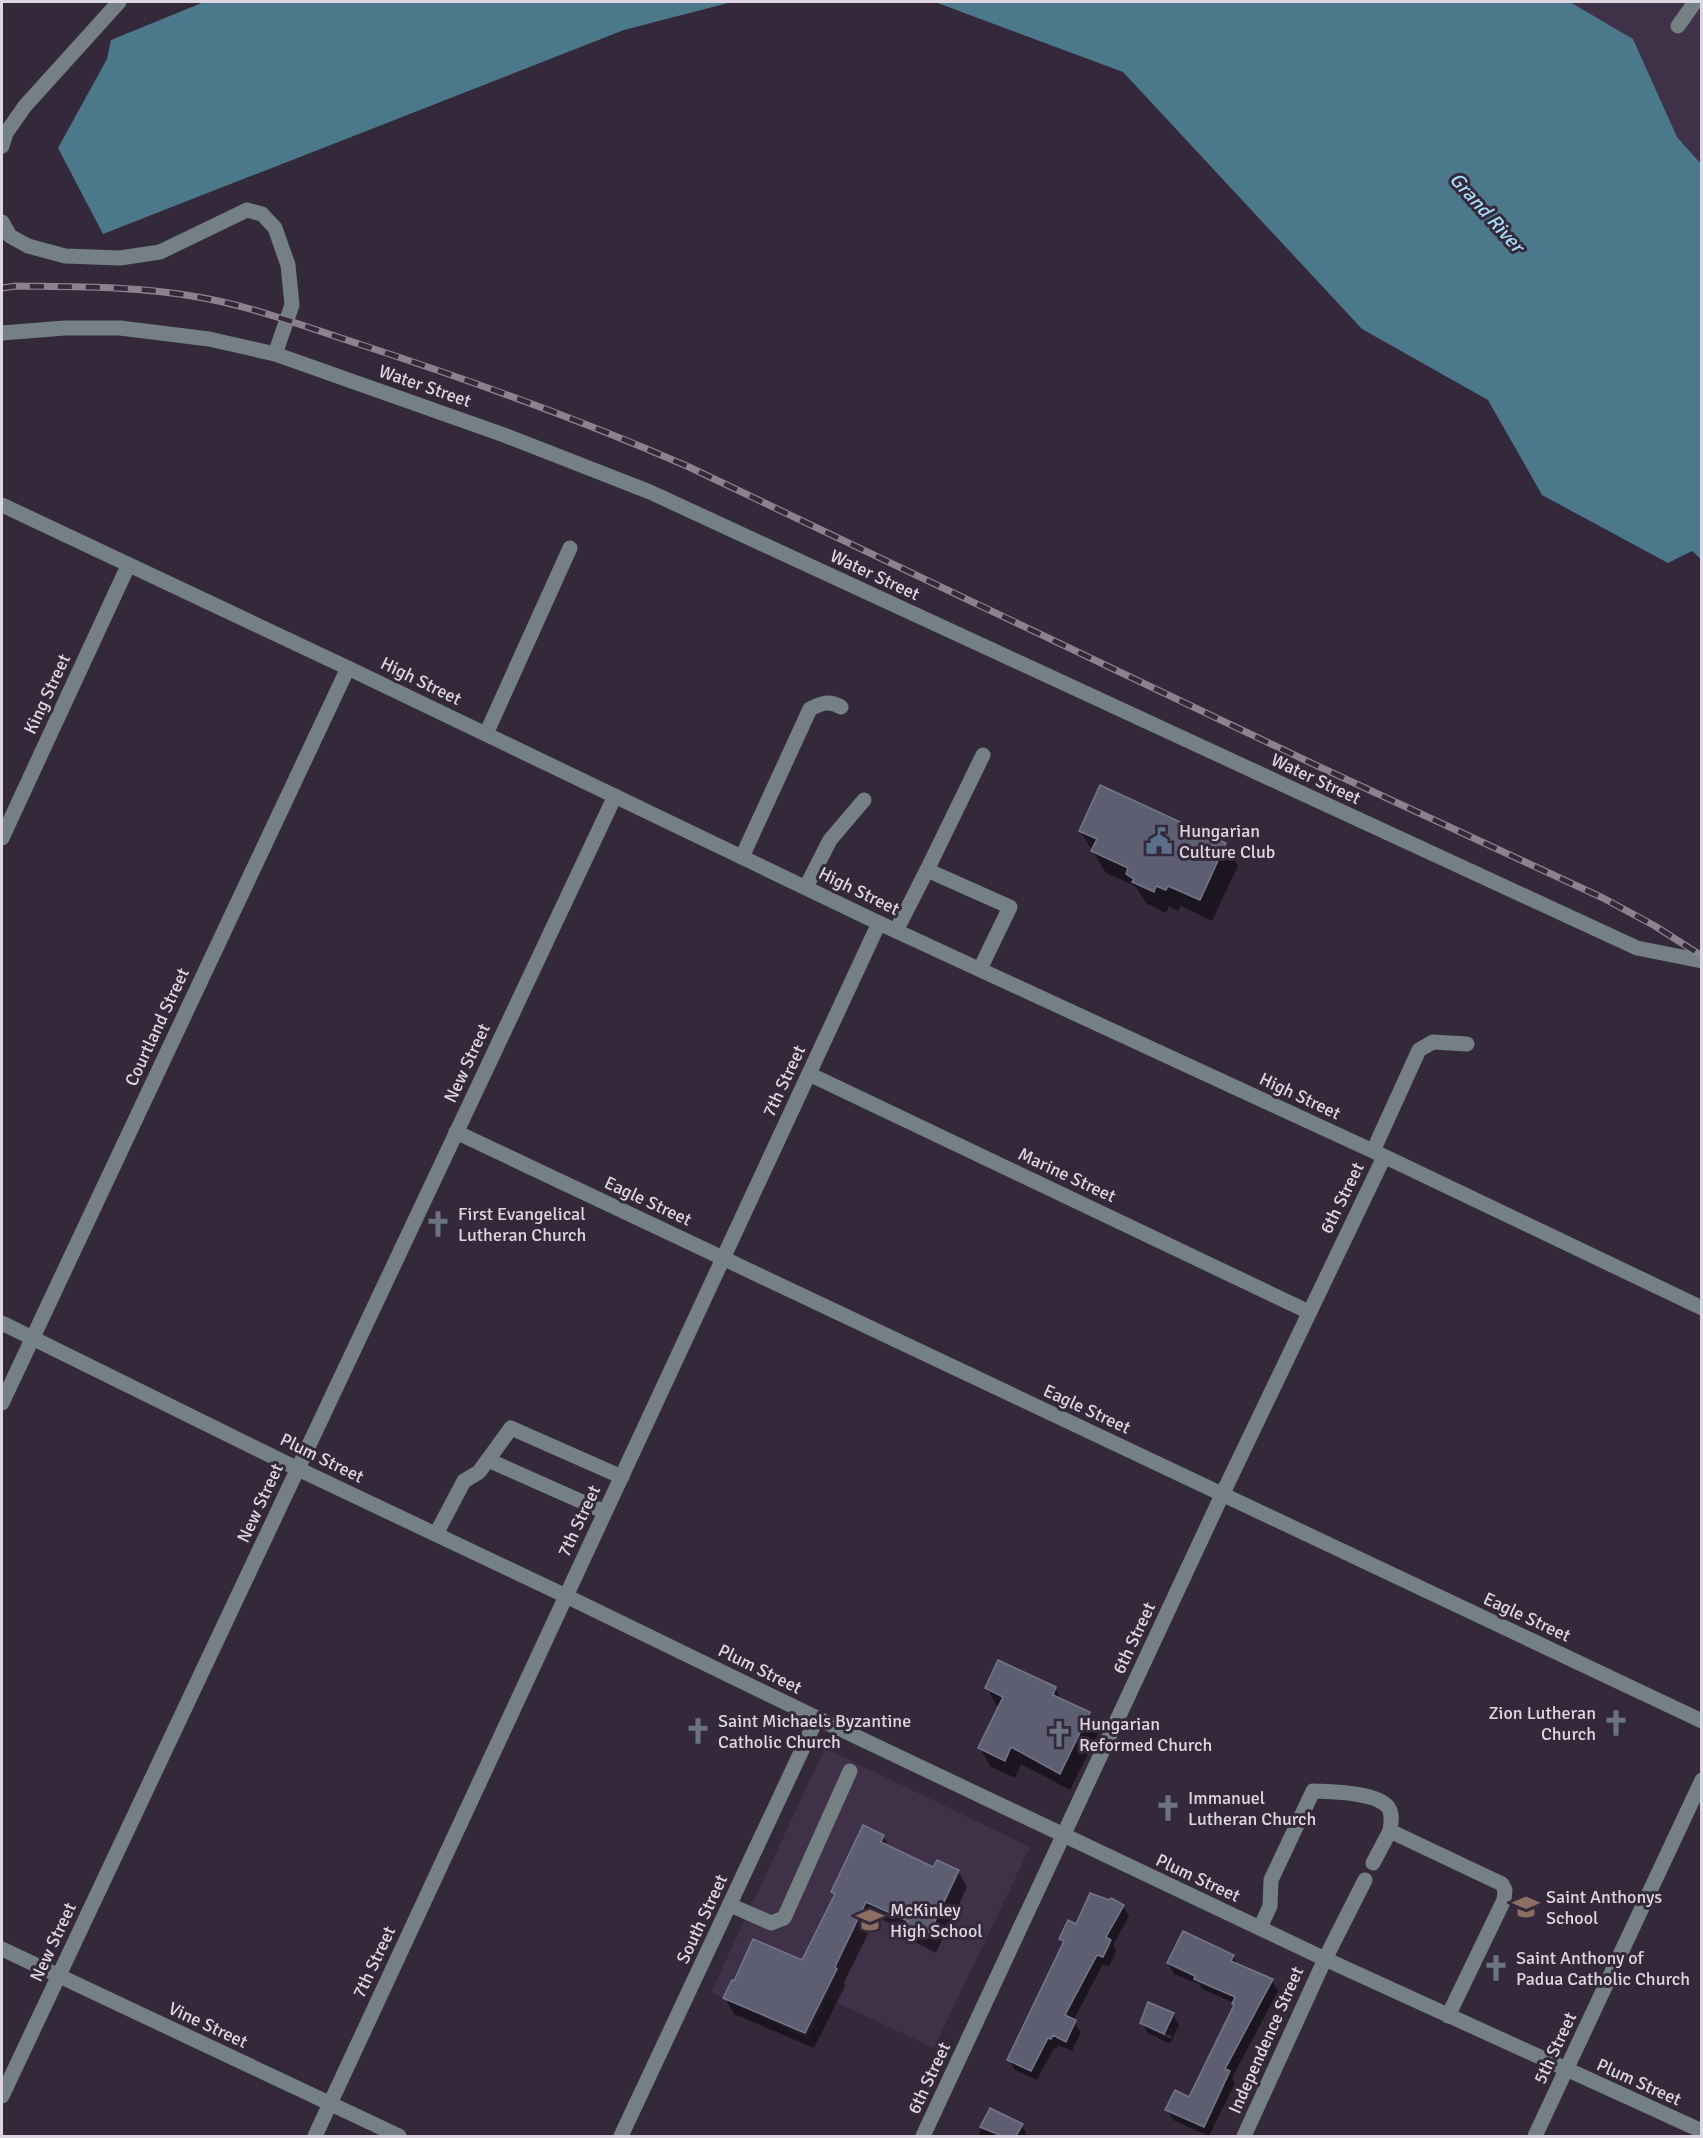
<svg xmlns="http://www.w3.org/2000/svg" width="1703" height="2138" font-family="Signika,sans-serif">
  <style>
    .built { fill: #3e3148 }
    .water { fill: #4c788c }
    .shadow { fill: #0007; fill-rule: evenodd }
    .building { fill: #5e5e72; stroke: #76768b; stroke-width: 1.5 }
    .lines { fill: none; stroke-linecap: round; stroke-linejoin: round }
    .minor { stroke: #748083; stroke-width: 15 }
    .rail-casing { stroke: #8a828f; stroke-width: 7 }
    .rail { stroke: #33293a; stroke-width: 4.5; stroke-dasharray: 14; stroke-linecap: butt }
    .labels { text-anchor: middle; stroke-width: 6; stroke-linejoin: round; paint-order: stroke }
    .street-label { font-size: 18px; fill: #ddd7e2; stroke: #33293a }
    .poi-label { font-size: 18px; fill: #ddd7e2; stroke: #33293a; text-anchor: start }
    .water-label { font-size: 20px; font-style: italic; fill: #a2dcf7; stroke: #33293a }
  </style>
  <rect width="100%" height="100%" fill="#33293a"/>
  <g class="built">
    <path d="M1570,2h131v162l-24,-27 -44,-98z"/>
    <path d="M825,1748l205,99 -96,201 -107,-50 -19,41 -97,-47z"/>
  </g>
  <g class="water">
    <path d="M204,2h528l-108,28 -521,204 -45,-86 49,-89 4,-19z"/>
    <path d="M935,2h635l63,37 44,98 24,27v395l-9,-8 -24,12 -126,-68 -54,-95 -126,-71 -239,-257z"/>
  </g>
  <g class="shadow">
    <path d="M1080,831l145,13 13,22 -26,55 -31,-15 -3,5 -9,-5 -3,7 -19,-9 -12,-18 -29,-13z"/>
    <path d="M987,1688h68l7,13 27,12 10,18 -29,59 -49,-26 -6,14 -25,-12 -10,-18 20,-41 -3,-1z"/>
    <path d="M883,1836l7,12 44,21 24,2 9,16 -31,66 -21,-11 -6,-10 -33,-15 -32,66 1,3 -31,62 -80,-34 -9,-16 77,-36 33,-65 -3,-5z"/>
    <path d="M1123,1906l6,10 -16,29 3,6 -7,16 -6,-3 -30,57 8,11 -9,19 -14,-6 -1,4 -3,-1 -17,32 -22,-10 -6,-10 56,-115 -4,-6 16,-13z"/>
    <path d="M1233,1956l5,9 34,16 6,10 -46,87 3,5 -26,53 -36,-16 -6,-10 22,-11 45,-96 -32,-14 -3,-5 -25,-10 -6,-11z"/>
    <path d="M1173,2014l6,11 -9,19 -22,-11 -6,-10zM1148,2025l24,11 -1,3 -23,-11z"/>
    <path d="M991,2110l31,15 5,11h-49z"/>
  </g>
  <g class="building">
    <path d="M1100,785l126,58 -26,57 -32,-14 -2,4 -10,-4 -2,6 -22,-10 2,-3 -8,-5 2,-6 -37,-17 6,-12 -18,-8z"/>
    <path d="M998,1660l58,27 -3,8 37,17 -30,62 -49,-27 -6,14 -27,-13 25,-51 -18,-9z"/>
    <path d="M863,1825l21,10 -3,7 52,25 4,-7 22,10 -32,68 -23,-12 4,-5 -42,-19 -31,65 2,2 -32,64 -82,-35 9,-18 2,1 19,-42 49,21 33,-66 -4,-2z"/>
    <path d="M1090,1893l19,7 2,-2 13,7 -18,32 5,3 -8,17 -6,-2 -32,60 11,5 -10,22 -13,-7 -2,4 -3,-1 -17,33 -24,-11 57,-119 -5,-2 9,-19 8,4z"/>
    <path d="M1183,1931l51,24 -3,6 42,18 -48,90 5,2 -26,56 -39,-17 10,-20 14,7 45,-92 -2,-1 3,-7 -41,-18 1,-3 -28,-13z"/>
    <path d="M1148,2002l26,11 -10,21 -24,-11z"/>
    <path d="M990,2108l33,16 -7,12h-14l-22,-9z"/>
  </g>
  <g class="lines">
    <g class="minor">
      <path d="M1678,26l17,-24"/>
      <path d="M2,146l4,-13 19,-27 94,-104"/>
      <path d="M2,222l8,14 18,10 37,10 55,2 40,-6 87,-42 15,4 13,14 13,37 4,40 -17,49"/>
      <path d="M2,333l63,-5h55l89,11 66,15 229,81 146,57 987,456 65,13"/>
      <path d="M2,505l346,163 531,255 494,228 329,157"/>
      <path d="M486,734l84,-186"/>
      <path d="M2,838l126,-272"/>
      <path d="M742,857l68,-148c12,-6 19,-9 31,-2"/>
      <path d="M927,870l56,-115"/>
      <path d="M806,887l24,-47 34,-40"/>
      <path d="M896,931l31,-61 83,37 -30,62"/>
      <path d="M809,1074l500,238"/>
      <path d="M456,1132l1246,589"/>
      <path d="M1373,1151l46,-101 14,-8 34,2"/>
      <path d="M2,1323l296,146 268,127 251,122 508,241 377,172"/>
      <path d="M2,1403l346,-735"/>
      <path d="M488,1460l117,52"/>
      <path d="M436,1534l28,-53 15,-9 32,-44 111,49"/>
      <path d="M1373,1863l17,-32 112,53 3,6 -1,10 -56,116"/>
      <path d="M730,1905l41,18 13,-5 66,-147"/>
      <path d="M1260,1928l10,-22 1,-26 42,-89c19,1 63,1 75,16 5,7 3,16 2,24"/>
      <path d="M2,1949l397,187"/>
      <path d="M2,2096l613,-1300"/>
      <path d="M315,2136l564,-1213"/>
      <path d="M621,2136l196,-418"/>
      <path d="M923,2136l299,-641 162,-338"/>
      <path d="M1244,2136l81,-177 40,-79"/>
      <path d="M1535,2136l167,-356"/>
    </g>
    <defs>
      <path id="rail" d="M2,288l14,-2c59,1 117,0 176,10 58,9 114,31 170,49 110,36 220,75 327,122l620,295 294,136 52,28 47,30"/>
    </defs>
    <use href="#rail" class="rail-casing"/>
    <use href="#rail" class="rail"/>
  </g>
  <defs>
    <symbol id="civic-bare" viewBox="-9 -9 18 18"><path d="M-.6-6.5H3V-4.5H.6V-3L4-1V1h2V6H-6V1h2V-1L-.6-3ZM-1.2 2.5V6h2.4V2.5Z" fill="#5c6f8a" stroke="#33293a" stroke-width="2.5" paint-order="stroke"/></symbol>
    <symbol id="church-bare" viewBox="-9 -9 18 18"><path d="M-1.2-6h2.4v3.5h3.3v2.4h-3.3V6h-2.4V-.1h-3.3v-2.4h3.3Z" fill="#6b7280" stroke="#33293a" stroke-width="2.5" paint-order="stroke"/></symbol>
    <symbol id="school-bare" viewBox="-9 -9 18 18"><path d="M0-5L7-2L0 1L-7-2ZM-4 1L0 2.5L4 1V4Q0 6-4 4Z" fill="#8d6e63" stroke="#33293a" stroke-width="2.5" paint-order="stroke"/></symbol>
  </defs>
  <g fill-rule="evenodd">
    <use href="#civic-bare" x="1140" y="822" width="38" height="38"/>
    <use href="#church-bare" x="419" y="1205" width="38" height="38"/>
    <use href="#church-bare" x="1597" y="1704" width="38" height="38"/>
    <use href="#church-bare" x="679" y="1712" width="38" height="38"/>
    <use href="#church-bare" x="1040" y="1715" width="38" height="38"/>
    <use href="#church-bare" x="1149" y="1789" width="38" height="38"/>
    <use href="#school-bare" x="1507" y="1888" width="38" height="38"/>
    <use href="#school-bare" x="851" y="1901" width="38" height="38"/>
    <use href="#church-bare" x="1477" y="1949" width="38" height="38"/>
  </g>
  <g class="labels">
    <g class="street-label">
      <text transform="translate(425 386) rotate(19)" y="6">Water Street</text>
      <text transform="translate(875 575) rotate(25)" y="6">Water Street</text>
      <text transform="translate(421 681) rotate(26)" y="6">High Street</text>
      <text transform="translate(47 694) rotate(-65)" y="6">King Street</text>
      <text transform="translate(1316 779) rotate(25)" y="6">Water Street</text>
      <text transform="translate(859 891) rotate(26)" y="6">High Street</text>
      <text transform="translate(157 1027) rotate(-65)" y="6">Courtland Street</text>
      <text transform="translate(467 1063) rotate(-65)" y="6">New Street</text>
      <text transform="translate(784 1081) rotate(-65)" y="6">7th Street</text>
      <text transform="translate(1300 1096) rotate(25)" y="6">High Street</text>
      <text transform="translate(1067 1175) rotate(25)" y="6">Marine Street</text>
      <text transform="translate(1342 1198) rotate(-64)" y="6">6th Street</text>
      <text transform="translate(648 1201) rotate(25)" y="6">Eagle Street</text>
      <text transform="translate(1087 1409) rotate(25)" y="6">Eagle Street</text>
      <text transform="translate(322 1458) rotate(26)" y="6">Plum Street</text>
      <text transform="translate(260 1503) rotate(-65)" y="6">New Street</text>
      <text transform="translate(579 1521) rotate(-65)" y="6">7th Street</text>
      <text transform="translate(1527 1617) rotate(25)" y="6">Eagle Street</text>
      <text transform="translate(1134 1638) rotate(-65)" y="6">6th Street</text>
      <text transform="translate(760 1669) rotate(26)" y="6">Plum Street</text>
      <text transform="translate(1198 1878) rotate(25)" y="6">Plum Street</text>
      <text transform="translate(702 1919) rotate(-65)" y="6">South Street</text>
      <text transform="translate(53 1942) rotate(-65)" y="6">New Street</text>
      <text transform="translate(374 1962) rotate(-65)" y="6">7th Street</text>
      <text transform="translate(208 2025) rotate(25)" y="6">Vine Street</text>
      <text transform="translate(1266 2040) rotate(-66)" y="6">Independence Street</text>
      <text transform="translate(1555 2048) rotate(-65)" y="6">5th Street</text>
      <text transform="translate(929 2078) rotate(-65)" y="6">6th Street</text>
      <text transform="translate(1639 2082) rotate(24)" y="6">Plum Street</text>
    </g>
    <g class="poi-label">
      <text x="1179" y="837">Hungarian<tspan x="1179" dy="21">Culture Club</tspan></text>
      <text x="458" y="1220">First Evangelical<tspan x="458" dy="21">Lutheran Church</tspan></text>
      <text x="1596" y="1719" text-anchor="end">Zion Lutheran<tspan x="1596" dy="21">Church</tspan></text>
      <text x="718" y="1727">Saint Michaels Byzantine<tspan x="718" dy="21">Catholic Church</tspan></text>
      <text x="1079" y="1730">Hungarian<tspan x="1079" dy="21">Reformed Church</tspan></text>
      <text x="1188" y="1804">Immanuel<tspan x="1188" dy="21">Lutheran Church</tspan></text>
      <text x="1546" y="1903">Saint Anthonys<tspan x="1546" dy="21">School</tspan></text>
      <text x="890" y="1916">McKinley<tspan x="890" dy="21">High School</tspan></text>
      <text x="1516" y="1964">Saint Anthony of<tspan x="1516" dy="21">Padua Catholic Church</tspan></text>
    </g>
    <g class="water-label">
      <text transform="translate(1487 212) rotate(48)" y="7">Grand River</text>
    </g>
  </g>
  <rect width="1703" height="2138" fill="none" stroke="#ddd7e2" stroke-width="6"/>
</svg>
